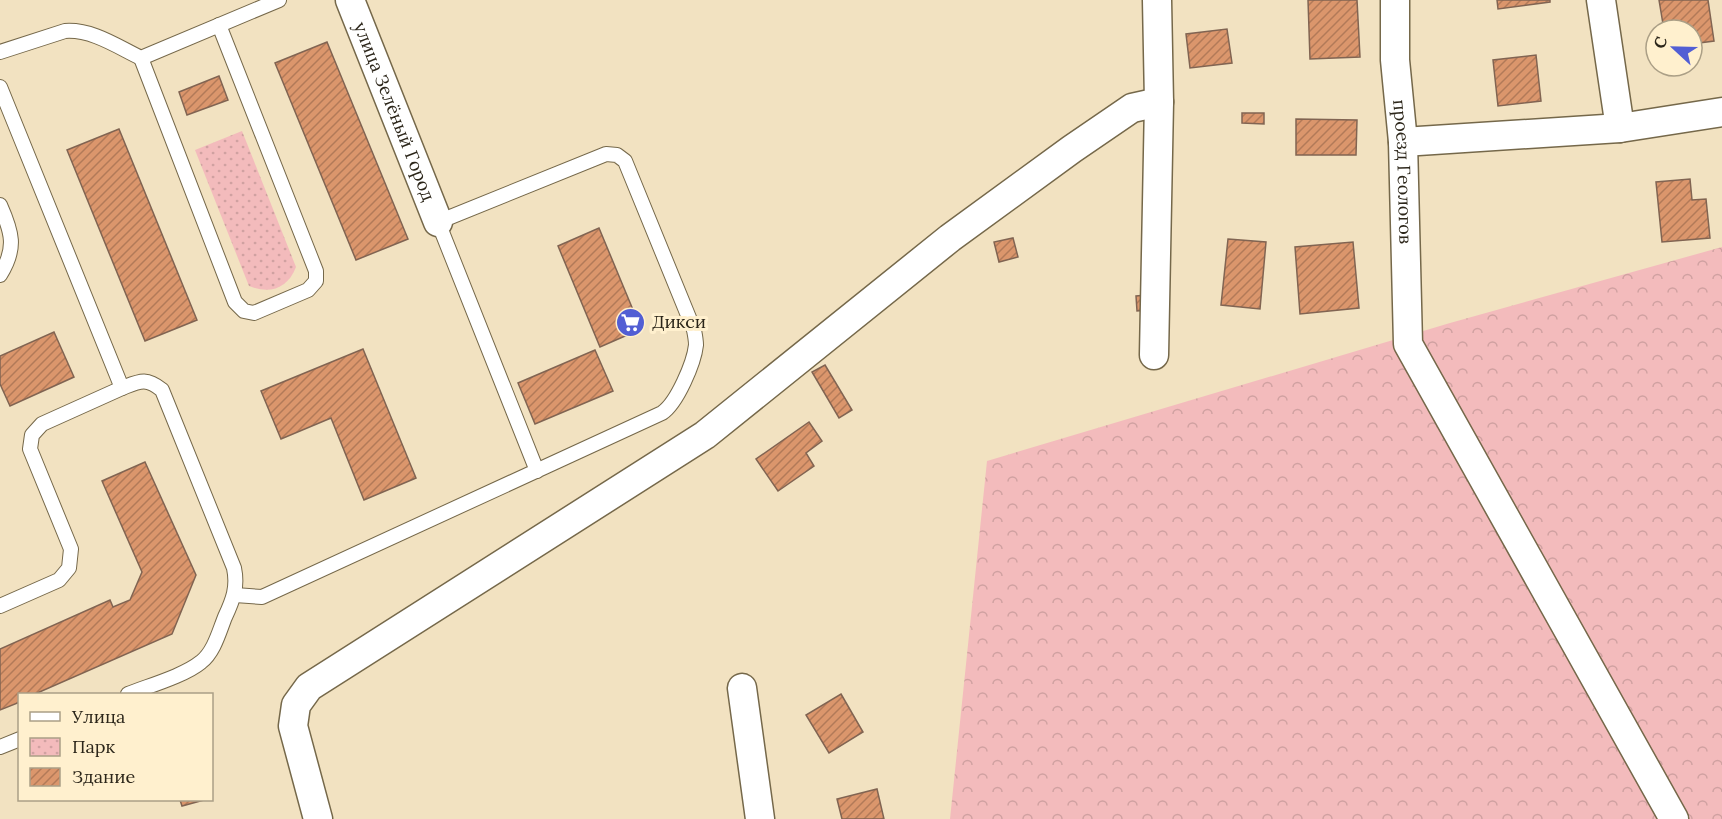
<svg xmlns="http://www.w3.org/2000/svg" width="1722" height="819" font-family="Lora,serif">
  <style>
    .forest { fill: url(#forest-crowns) }
    .park { fill: url(#park-dots) }
    .building { fill: url(#building-hatch); stroke: #816452; stroke-width: 1.5 }
    .lines { fill: none; stroke-linecap: round; stroke-linejoin: round }
    .service-casing { stroke: #75684a; stroke-width: 16 }
    .minor-casing { stroke: #75684a; stroke-width: 31 }
    .service { stroke: #fff; stroke-width: 14 }
    .minor { stroke: #fff; stroke-width: 28 }
    .labels { text-anchor: middle; stroke-width: 6; stroke-linejoin: round; paint-order: stroke }
    .street-label { font-size: 18px; fill: #2c261a; stroke: #fff0ce }
    .poi-label { font-size: 18px; fill: #2c261a; stroke: #fff0ce; text-anchor: start }
  </style>
  <defs>
    <pattern id="forest-crowns" width="20" height="18" patternUnits="userSpaceOnUse" patternTransform="scale(1.5)"><rect width="20" height="18" fill="#f3bbbc"/><path d="M2 6a3 3 0 1 1 6 0M12 15a3 3 0 1 1 6 0" fill="none" stroke="#d0a1a1"/></pattern>
    <pattern id="park-dots" width="8" height="8" patternUnits="userSpaceOnUse" patternTransform="scale(1.5)"><rect width="8" height="8" fill="#f3bbbc"/><path d="M2 2h.1M6 6h.1" fill="none" stroke="#d0a1a1" stroke-width="1.8" stroke-linecap="round"/></pattern>
    <pattern id="building-hatch" width="6" height="6" patternUnits="userSpaceOnUse" patternTransform="scale(1.5)"><rect width="6" height="6" fill="#db966c"/><path d="M-1 1l2-2M0 6l6-6M5 7l2-2" fill="none" stroke="#b27a58"/></pattern>
  </defs>
  <rect width="100%" height="100%" fill="#f2e2c1"/>
  <path class="forest" d="M1722,247v572h-772l37,-358 463,-138z"/>
  <path class="park" d="M242,131l54,136c-8,21 -26,28 -47,19l-54,-136z"/>
  <g class="building">
    <path d="M1308,0h49l3,57 -50,2z"/>
    <path d="M1497,0h53v2l-52,7z"/>
    <path d="M1659,0h49l6,41 -22,3v-14h-28z"/>
    <path d="M1227,29l5,34 -42,5 -4,-34z"/>
    <path d="M327,42l81,197 -52,21 -81,-197z"/>
    <path d="M1536,55l5,46 -43,5 -5,-46z"/>
    <path d="M219,76l9,24 -41,15 -8,-23z"/>
    <path d="M1242,113h22v11l-22,-1z"/>
    <path d="M1296,119l61,1 -1,35h-60z"/>
    <path d="M119,129l78,191 -52,21 -78,-191z"/>
    <path d="M1690,179l2,21 14,-1 4,39 -48,4 -6,-60z"/>
    <path d="M599,228l42,101 -41,18 -42,-101z"/>
    <path d="M1013,238l5,19 -19,5 -5,-20z"/>
    <path d="M1228,239l38,3 -6,67 -39,-4z"/>
    <path d="M1353,242l6,66 -59,6 -5,-67z"/>
    <path d="M1147,295l1,15 -11,1 -1,-15z"/>
    <path d="M54,332l20,45 -64,29 -10,-22v-28z"/>
    <path d="M363,349l53,129 -52,22 -33,-82 -50,21 -20,-48z"/>
    <path d="M595,350l18,41 -78,33 -17,-41z"/>
    <path d="M825,365l27,45 -13,8 -27,-46z"/>
    <path d="M809,422l13,19 -16,12 8,13 -36,25 -22,-32z"/>
    <path d="M145,462l51,113 -24,59 -137,60h-15v8l-20,8v-61l110,-49 3,7 17,-7 12,-28 -40,-91z"/>
    <path d="M841,694l22,38 -34,21 -23,-38z"/>
    <path d="M877,789l7,30h-42l-5,-20z"/>
    <path d="M180,800h24l-22,6z"/>
  </g>
  <g class="lines">
    <defs>
      <g id="service">
        <path d="M0,52l65,-21c27,-2 53,16 76,27l138,-58"/>
        <path d="M141,58l94,244 9,9 10,2 54,-23 8,-9v-10l-97,-246"/>
        <path d="M0,87l122,301c18,-7 24,-11 40,2l72,178c4,19 -1,32 -9,49 -6,15 -11,35 -24,45 -17,14 -53,24 -73,32"/>
        <path d="M0,205c12,27 17,43 0,70"/>
        <path d="M235,595l27,2 400,-184c15,-10 32,-50 34,-68 0,-5 -1,-10 -2,-15l-69,-169 -8,-6 -11,-1 -168,68 99,249"/>
        <path d="M0,606l59,-26 10,-12 2,-19 -41,-100 2,-14 10,-11 80,-36"/>
        <path d="M0,747l20,-8"/>
      </g>
      <g id="minor">
        <path id="s1" d="M350,0l88,222"/>
        <path id="s2" d="M1395,0v60l8,82 5,202 266,475"/>
        <path d="M1601,0l19,128"/>
        <path d="M1403,142l217,-14 102,-16"/>
        <path d="M1154,355l5,-253 -2,-102"/>
        <path d="M742,688l18,131"/>
        <path d="M318,819l-25,-93 3,-21 13,-18 396,-252 245,-197 122,-89 60,-41 27,-6"/>
      </g>
    </defs>
    <use href="#service" class="service-casing"/>
    <use href="#minor" class="minor-casing"/>
    <use href="#service" class="service"/>
    <use href="#minor" class="minor"/>
  </g>
  <defs>
    <symbol id="supermarket-disc" viewBox="-11 -11 22 22"><circle r="9.5" fill="#525ed4" stroke="#fff0ce"/><path d="M-6-5.5h2.5l.6 2H6L4.5 2H-2.5L-4.4-4H-6ZM-1.5 3.2a1.3 1.3 0 1 0 .1 0ZM3 3.2a1.3 1.3 0 1 0 .1 0Z" fill="#fff"/></symbol>
  </defs>
  <g fill-rule="evenodd">
    <use href="#supermarket-disc" x="614" y="306" width="33" height="33"/>
  </g>
  <g class="labels">
    <g class="street-label">
      <text dy="6" stroke="none"><textPath href="#s1" startOffset="120">улица Зелёный Город</textPath></text>
      <text dy="6" stroke="none"><textPath href="#s2" startOffset="172">проезд Геологов</textPath></text>
    </g>
    <g class="poi-label">
      <text x="652" y="328">Дикси</text>
    </g>
  </g>
  <rect x="18" y="693" width="195" height="108" fill="#fff0ce" stroke="#ab9f86" stroke-width="1.5"/>
  <rect x="30" y="712" width="30" height="9" fill="#ffffff" stroke="#ab9f86" stroke-width="1.5"/>
  <text x="72" y="723" font-size="18" fill="#2c261a">Улица</text>
  <rect x="30" y="738" width="30" height="18" fill="url(#park-dots)" stroke="#ab9f86" stroke-width="1.5"/>
  <text x="72" y="753" font-size="18" fill="#2c261a">Парк</text>
  <rect x="30" y="768" width="30" height="18" fill="url(#building-hatch)" stroke="#ab9f86" stroke-width="1.5"/>
  <text x="72" y="783" font-size="18" fill="#2c261a">Здание</text>
  <g transform="translate(1674 48) rotate(292)"><circle r="28" fill="#fff0ce" stroke="#ab9f86" stroke-width="1.5"/>
  <path d="M0-4.5L10 22L0 15L-10 22Z" fill="#525ed4"/>
  <text y="-9" font-size="16" font-weight="bold" text-anchor="middle" fill="#2c261a">С</text>
  </g>
</svg>
